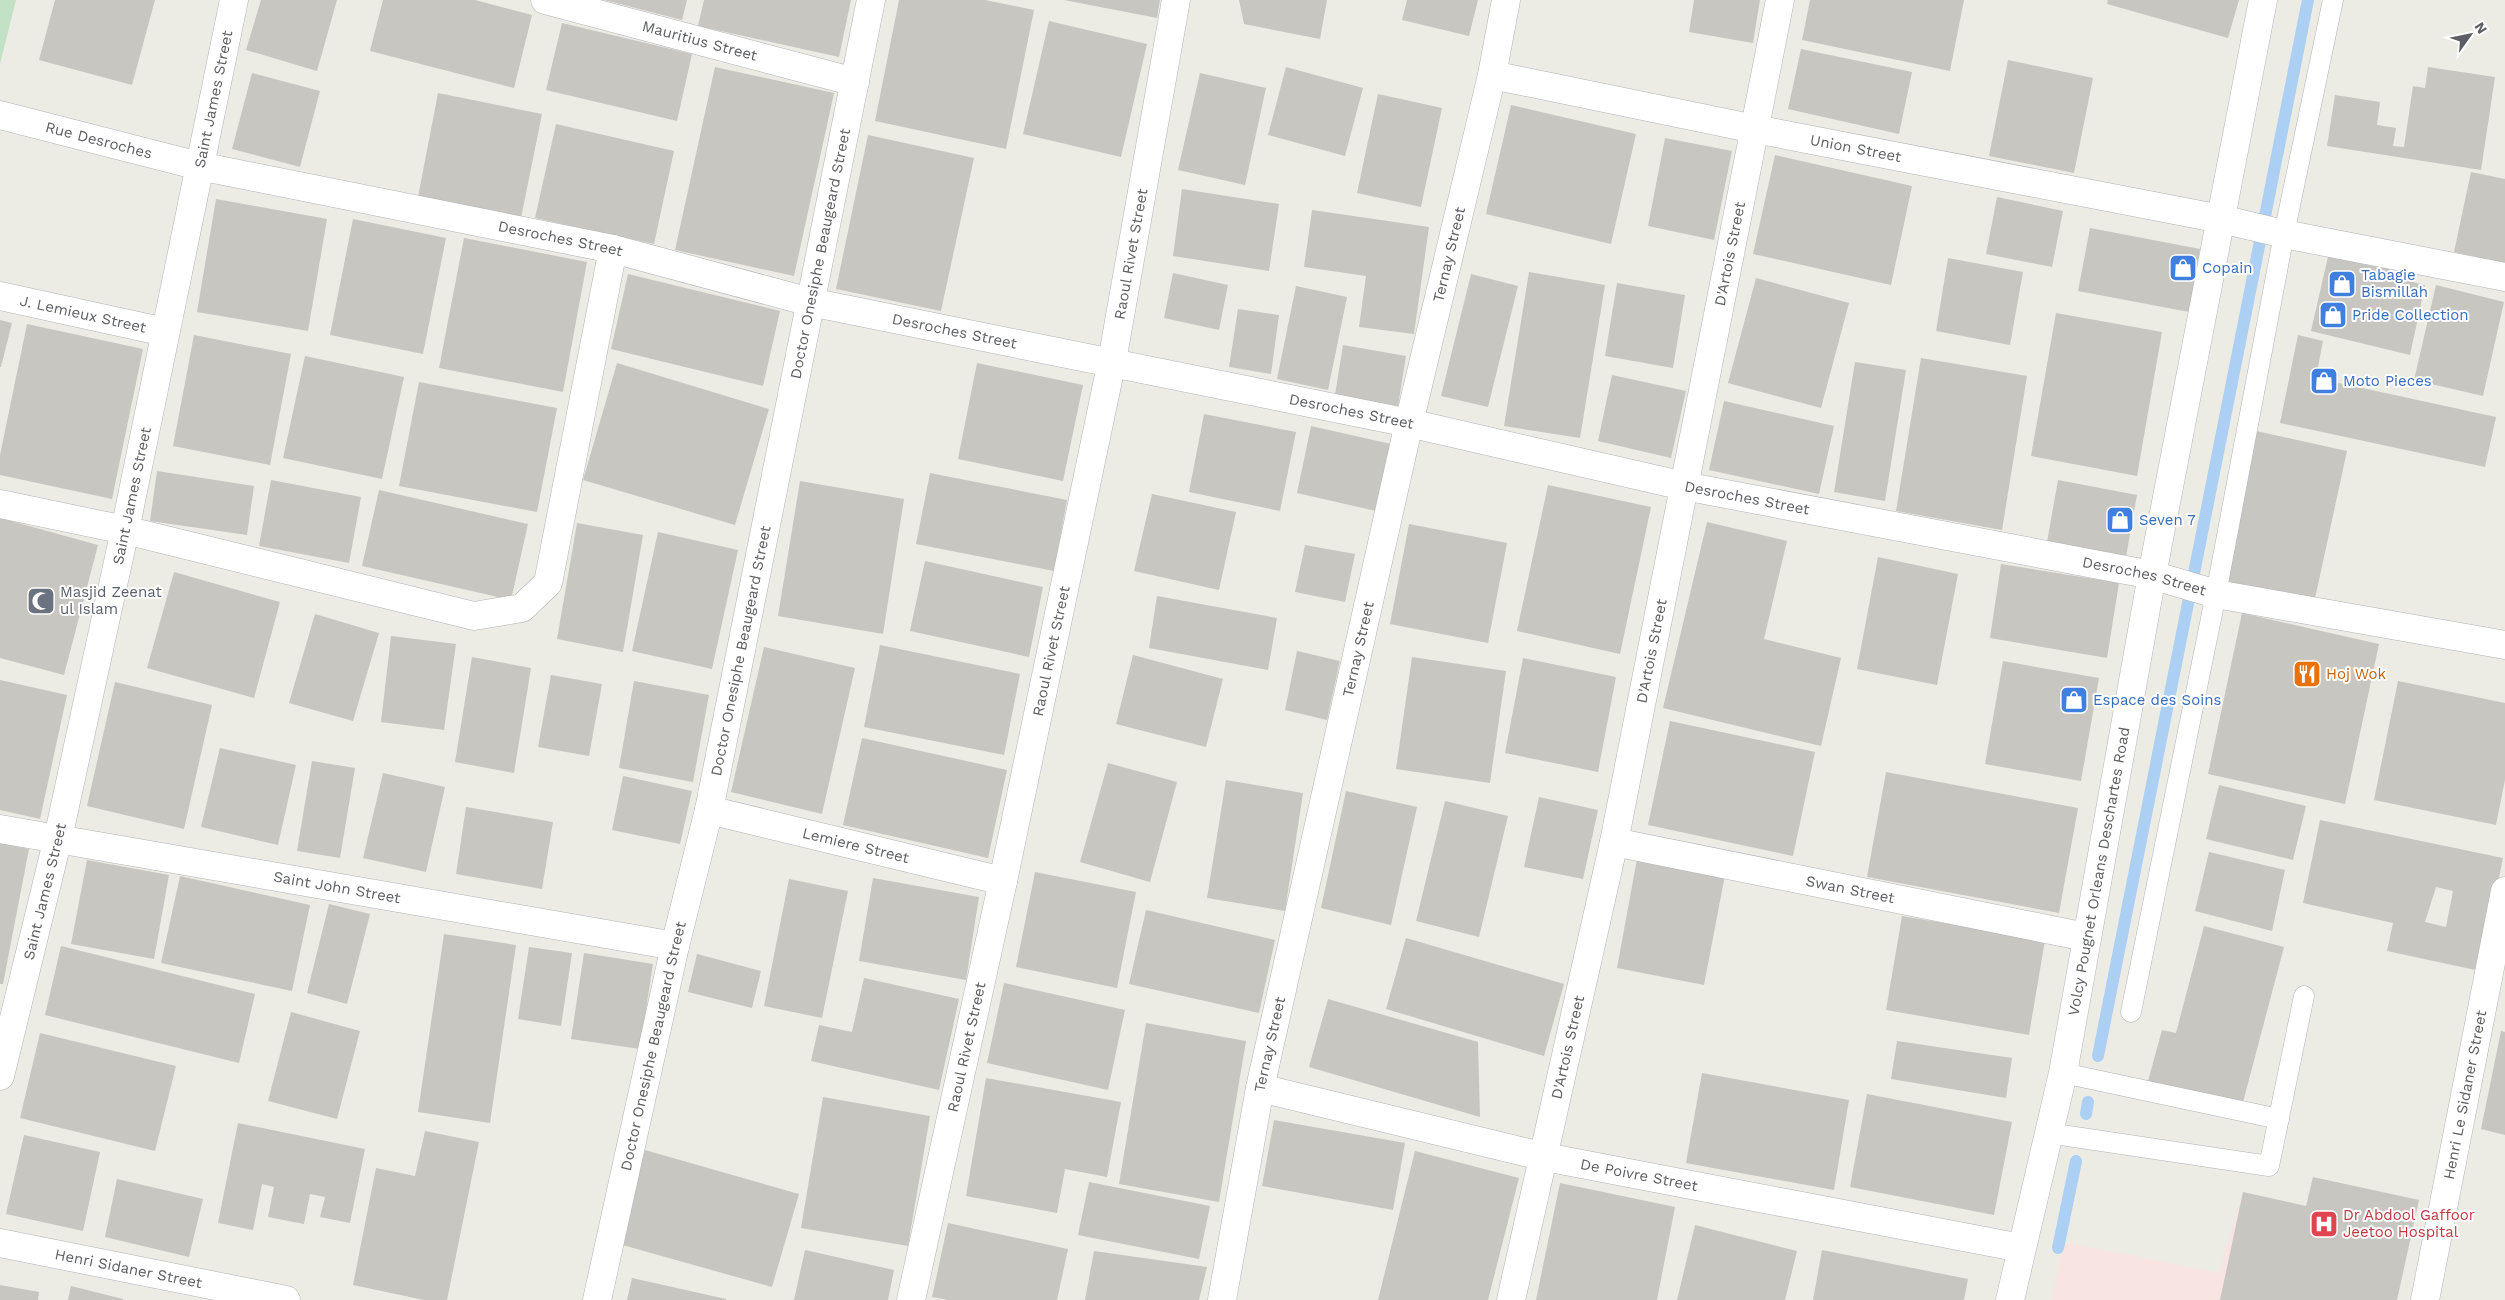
<svg xmlns="http://www.w3.org/2000/svg" width="2505" height="1300" font-family="'Work Sans',sans-serif">
  <style>
    .medical { fill: #f8e5e2 }
    .green { fill: #c3e1c5 }
    .lines { fill: none; stroke-linecap: round; stroke-linejoin: round }
    .stream { stroke: #accff4; stroke-width: 12 }
    .building { fill: #c8c6c0; fill-rule: evenodd }
    .lane-casing { stroke: #b1b3b7; stroke-width: 21 }
    .street-casing { stroke: #b1b3b7; stroke-width: 29 }
    .secondary-casing { stroke: #b3b5ba; stroke-width: 29 }
    .lane { stroke: #fff; stroke-width: 20 }
    .street { stroke: #fff; stroke-width: 28 }
    .secondary { stroke: #fff; stroke-width: 28 }
    .labels { text-anchor: middle; stroke-width: 4; stroke-linejoin: round; paint-order: stroke }
    .street-label { font-size: 15px; fill: #5c5e63; stroke: #fff }
    .shop-label { font-size: 15px; fill: #366cbe; stroke: #fff; text-anchor: start }
    .worship-label { font-size: 15px; fill: #5b616d; stroke: #fff; text-anchor: start }
    .food-label { font-size: 15px; fill: #c56008; stroke: #fff; text-anchor: start }
    .health-label { font-size: 15px; fill: #be3a42; stroke: #fff; text-anchor: start }
  </style>
  <rect width="100%" height="100%" fill="#ecebe4"/>
  <path class="medical" d="M2313,1177l106,23 -22,100h-345l11,-58 156,31 24,-81 63,14z"/>
  <path class="green" d="M0,0h16l-16,64z"/>
  <g class="lines">
    <g class="stream">
      <path d="M2098,1056l210,-1056"/>
      <path d="M2086,1114l2,-12"/>
      <path d="M2058,1248l18,-87"/>
    </g>
  </g>
  <g class="building">
    <path d="M55,0h100l-23,85 -93,-25z"/>
    <path d="M261,0h76l-20,71 -71,-21z"/>
    <path d="M383,0h92l57,15 -18,73 -144,-37z"/>
    <path d="M604,0h83l-5,20z"/>
    <path d="M704,0h147l-12,57 -141,-31z"/>
    <path d="M899,0h86l49,10 -28,139 -131,-28z"/>
    <path d="M1064,0h96l-3,18z"/>
    <path d="M1239,0h88l-7,39 -76,-15z"/>
    <path d="M1407,0h71l-9,36 -67,-16z"/>
    <path d="M1694,0h66l-7,43 -64,-11z"/>
    <path d="M1810,0h154l-14,71 -148,-31z"/>
    <path d="M2108,0h131l-11,38 -121,-34z"/>
    <path d="M1049,21l98,23 -26,113 -98,-23z"/>
    <path d="M562,23l130,31 -15,67 -131,-31z"/>
    <path d="M1801,49l111,23 -13,62 -111,-25z"/>
    <path d="M2008,60l85,18 -19,95 -85,-17z"/>
    <path d="M715,67l119,26 -40,183 -119,-26z"/>
    <path d="M1286,67l77,21 -18,68 -77,-21z"/>
    <path d="M2428,67l67,10 -14,93 -154,-24 8,-51 45,7 -3,23 19,3 -3,18 11,1 9,-61 12,2z"/>
    <path d="M252,73l68,18 -20,76 -68,-18z"/>
    <path d="M1200,73l66,15 -21,97 -67,-15z"/>
    <path d="M438,93l104,21 -21,104 -103,-21z"/>
    <path d="M1378,94l64,14 -21,99 -64,-14z"/>
    <path d="M1511,105l125,29 -25,110 -125,-30z"/>
    <path d="M556,124l118,27 -20,93 -119,-26z"/>
    <path d="M868,135l106,23 -33,153 -105,-22z"/>
    <path d="M1665,138l67,13 -18,89 -66,-14z"/>
    <path d="M1775,155l137,31 -21,99 -138,-31z"/>
    <path d="M2471,172l34,7v84l-51,-11z"/>
    <path d="M1182,189l97,15 -10,67 -96,-15z"/>
    <path d="M1997,197l66,14 -11,56 -66,-13z"/>
    <path d="M216,199l111,20 -19,112 -111,-19z"/>
    <path d="M1312,210l117,17 -15,107 -55,-7 7,-51 -62,-9z"/>
    <path d="M353,219l93,19 -23,116 -93,-19z"/>
    <path d="M2090,228l110,21 -11,63 -111,-21z"/>
    <path d="M464,238l123,24 -24,130 -124,-24z"/>
    <path d="M2330,248l61,14 -3,14 37,9 -15,70 -99,-24z"/>
    <path d="M1948,258l75,14 -13,73 -74,-14z"/>
    <path d="M1529,272l76,13 -25,153 -76,-12z"/>
    <path d="M1173,273l55,12 -9,45 -55,-12z"/>
    <path d="M628,274l152,37 -17,75 -152,-37z"/>
    <path d="M1471,274l47,12 -30,121 -47,-11z"/>
    <path d="M1756,278l93,25 -28,105 -93,-25z"/>
    <path d="M1617,283l68,12 -12,73 -68,-12z"/>
    <path d="M2436,285l68,17 -21,94 -69,-16z"/>
    <path d="M1296,286l51,11 -19,93 -51,-11z"/>
    <path d="M1238,309l41,6 -8,59 -42,-7z"/>
    <path d="M2056,313l106,19 -25,144 -106,-20z"/>
    <path d="M0,320l12,3 -11,44h-1z"/>
    <path d="M27,324l116,25 -31,150 -112,-24v-20z"/>
    <path d="M194,335l97,19 -21,111 -97,-19z"/>
    <path d="M2298,335l25,6 -7,37 180,39 -11,50 -205,-44z"/>
    <path d="M1343,345l63,11 -8,50 -63,-11z"/>
    <path d="M305,356l99,21 -22,102 -99,-21z"/>
    <path d="M1921,358l106,18 -25,154 -106,-19z"/>
    <path d="M1855,362l51,8 -21,131 -51,-9z"/>
    <path d="M617,363l152,46 -34,116 -152,-45z"/>
    <path d="M977,363l106,22 -20,96 -105,-22z"/>
    <path d="M1612,375l74,16 -15,67 -73,-17z"/>
    <path d="M419,382l138,26 -20,104 -138,-26z"/>
    <path d="M1724,401l110,25 -15,68 -110,-24z"/>
    <path d="M1204,414l92,18 -16,79 -91,-19z"/>
    <path d="M1311,426l80,18 -15,67 -79,-18z"/>
    <path d="M2256,431l91,20 -33,152 -91,-20z"/>
    <path d="M157,471l97,15 -7,49 -97,-14z"/>
    <path d="M930,473l137,27 -13,71 -138,-27z"/>
    <path d="M271,480l90,17 -12,66 -90,-17z"/>
    <path d="M2058,480l79,15 -11,62 -79,-15z"/>
    <path d="M800,481l104,18 -21,135 -105,-18z"/>
    <path d="M1548,485l103,22 -31,147 -103,-23z"/>
    <path d="M379,490l149,34 -17,76 -149,-34z"/>
    <path d="M1152,494l84,18 -17,78 -85,-19z"/>
    <path d="M0,518l98,27 -34,130 -64,-17z"/>
    <path d="M1707,522l80,19 -23,98 77,19 -20,88 -158,-38z"/>
    <path d="M577,523l66,12 -20,117 -66,-13z"/>
    <path d="M1409,524l98,19 -19,100 -98,-19z"/>
    <path d="M658,532l80,18 -26,119 -80,-18z"/>
    <path d="M1305,545l50,9 -10,48 -50,-10z"/>
    <path d="M1878,557l80,17 -21,111 -80,-16z"/>
    <path d="M925,561l118,26 -14,70 -119,-26z"/>
    <path d="M2001,564l118,19 -12,75 -117,-20z"/>
    <path d="M174,572l106,30 -26,96 -107,-30z"/>
    <path d="M1157,596l120,22 -9,52 -119,-22z"/>
    <path d="M2242,613l137,31 -34,160 -137,-30z"/>
    <path d="M315,614l64,19 -26,88 -64,-18z"/>
    <path d="M391,636l65,8 -12,86 -63,-8z"/>
    <path d="M880,645l140,29 -16,81 -140,-28z"/>
    <path d="M764,647l91,21 -33,146 -91,-22z"/>
    <path d="M1297,651l43,10 -13,59 -42,-10z"/>
    <path d="M1133,655l90,24 -17,68 -90,-23z"/>
    <path d="M472,657l59,11 -17,105 -59,-11z"/>
    <path d="M1412,657l94,14 -16,112 -94,-14z"/>
    <path d="M1523,658l93,19 -18,95 -93,-19z"/>
    <path d="M2003,661l96,17 -18,103 -96,-17z"/>
    <path d="M551,675l51,9 -13,72 -51,-9z"/>
    <path d="M0,680l67,15 -27,124 -40,-9z"/>
    <path d="M634,681l75,14 -16,87 -74,-14z"/>
    <path d="M2398,681l107,22v77l-9,45 -122,-25z"/>
    <path d="M115,682l97,23 -28,124 -97,-23z"/>
    <path d="M1670,721l145,31 -22,104 -145,-31z"/>
    <path d="M862,738l145,32 -19,88 -145,-33z"/>
    <path d="M220,748l76,17 -18,80 -77,-18z"/>
    <path d="M312,761l43,7 -15,90 -43,-7z"/>
    <path d="M1108,763l69,19 -27,100 -70,-20z"/>
    <path d="M1886,772l192,36 -19,105 -192,-36z"/>
    <path d="M383,773l62,14 -19,85 -63,-14z"/>
    <path d="M623,776l69,15 -12,53 -68,-14z"/>
    <path d="M1226,780l77,13 -18,118 -78,-13z"/>
    <path d="M2219,785l87,21 -13,54 -87,-21z"/>
    <path d="M1346,791l71,16 -26,118 -70,-17z"/>
    <path d="M1539,797l59,13 -15,69 -59,-12z"/>
    <path d="M1445,801l63,15 -29,121 -63,-16z"/>
    <path d="M466,807l87,15 -11,67 -86,-15z"/>
    <path d="M2320,820l183,38 -23,113 -93,-20 6,-28 -90,-20zM2436,887l17,4 -7,36 -21,-5z"/>
    <path d="M0,843l29,6 -26,135h-3z"/>
    <path d="M2209,852l76,18 -13,61 -77,-20z"/>
    <path d="M1637,859l88,16 -21,110 -87,-17z"/>
    <path d="M87,860l82,15 -15,84 -83,-15z"/>
    <path d="M1035,872l101,20 -19,96 -101,-21z"/>
    <path d="M180,876l130,29 -18,86 -131,-28z"/>
    <path d="M873,878l106,19 -13,83 -107,-19z"/>
    <path d="M789,879l59,12 -26,127 -58,-12z"/>
    <path d="M329,904l41,10 -23,90 -40,-11z"/>
    <path d="M1146,910l129,30 -16,73 -130,-29z"/>
    <path d="M1902,916l143,24 -16,95 -143,-25z"/>
    <path d="M2204,926l80,21 -42,159 -94,-25 14,-51 14,3z"/>
    <path d="M444,934l72,11 -26,178 -72,-11z"/>
    <path d="M1406,938l158,46 -20,72 -158,-47z"/>
    <path d="M61,946l194,48 -16,69 -194,-48z"/>
    <path d="M529,947l43,6 -11,73 -43,-7z"/>
    <path d="M584,953l69,11 -13,85 -69,-10z"/>
    <path d="M697,954l64,17 -9,37 -64,-16z"/>
    <path d="M864,978l95,21 -20,91 -128,-29 8,-36 33,7z"/>
    <path d="M1004,983l121,27 -17,80 -121,-27z"/>
    <path d="M1328,999l150,43 2,75 -171,-50z"/>
    <path d="M291,1012l69,19 -23,88 -69,-18z"/>
    <path d="M1146,1023l100,18 -27,161 -100,-18z"/>
    <path d="M2501,1031l4,1v103l-24,-6z"/>
    <path d="M40,1033l136,33 -21,85 -135,-33z"/>
    <path d="M1897,1041l115,17 -6,40 -115,-19z"/>
    <path d="M1702,1073l147,27 -15,90 -148,-27z"/>
    <path d="M986,1078l135,24 -14,75 -42,-8 -8,44 -91,-17z"/>
    <path d="M1867,1094l145,28 -18,93 -144,-28z"/>
    <path d="M823,1097l107,19 -22,130 -107,-18z"/>
    <path d="M1274,1120l131,23 -12,67 -131,-24z"/>
    <path d="M238,1123l127,26 -15,74 -30,-6 5,-20 -15,-3 -6,30 -36,-7 6,-30 -12,-3 -9,46 -35,-7z"/>
    <path d="M425,1131l54,11 -32,158h-23l-71,-15 23,-117 39,8z"/>
    <path d="M24,1135l76,17 -17,79 -77,-17z"/>
    <path d="M645,1150l154,44 -27,93 -153,-43z"/>
    <path d="M1415,1151l104,27 -31,122h-110z"/>
    <path d="M2313,1177l106,23 -22,100h-177l23,-108 63,14z"/>
    <path d="M117,1179l86,20 -14,58 -84,-20z"/>
    <path d="M1089,1182l121,24 -11,53 -121,-24z"/>
    <path d="M1560,1183l115,24 -18,93h-121z"/>
    <path d="M948,1223l120,26 -11,51h-109l-16,-3z"/>
    <path d="M1695,1225l102,26 -12,49h-108z"/>
    <path d="M805,1250l89,20 -6,30h-94z"/>
    <path d="M1822,1250l146,29 -4,21h-151z"/>
    <path d="M1094,1251l113,16 -8,33h-114z"/>
    <path d="M632,1278l94,21v1h-99z"/>
    <path d="M0,1285l39,7 -1,8h-38z"/>
    <path d="M71,1286l52,13v1h-55z"/>
  </g>
  <g class="lines">
    <defs>
      <g id="lane">
        <path d="M2131,1012l85,-418 68,-360 49,-234"/>
        <path d="M2063,1073l216,46"/>
        <path d="M2048,1133l221,33 35,-170"/>
      </g>
      <g id="street">
        <path id="s1" d="M545,0l310,82"/>
        <path id="s2" d="M1492,75l263,54 466,90 63,15 221,43"/>
        <path id="s3" d="M0,115l199,51 414,83 197,53 599,121 275,63 468,89 64,19 289,51"/>
        <path id="s4" d="M0,296l165,36"/>
        <path d="M0,504l125,26 349,86 48,-8 26,-25 65,-334"/>
        <path id="s5" d="M709,810l294,71"/>
        <path id="s6" d="M0,829l675,117"/>
        <path id="s7" d="M1614,842l472,95"/>
        <path id="s8" d="M0,1076l58,-238 67,-308 109,-530"/>
        <path id="s9" d="M1260,1088l285,69 476,91"/>
        <path id="s10" d="M0,1243l286,57"/>
        <path id="s11" d="M597,1300l78,-354 34,-136 162,-810"/>
        <path id="s12" d="M911,1300l92,-419 109,-520 64,-361"/>
        <path id="s13" d="M1222,1300l38,-212 149,-665 83,-348 14,-75"/>
        <path id="s14" d="M1511,1300l103,-458 166,-842"/>
        <path id="s15" d="M2425,1300l80,-409"/>
      </g>
      <g id="secondary">
        <path id="s16" d="M2010,1300l53,-227 89,-498 111,-575"/>
      </g>
    </defs>
    <use href="#lane" class="lane-casing"/>
    <use href="#street" class="street-casing"/>
    <use href="#secondary" class="secondary-casing"/>
    <use href="#lane" class="lane"/>
    <use href="#street" class="street"/>
    <use href="#secondary" class="secondary"/>
  </g>
  <defs>
    <symbol id="shop-square" viewBox="-11 -11 22 22"><rect x="-9" y="-9" width="18" height="18" rx="4" fill="#3f7fe0" stroke="#fff"/><path d="M-5-2.5h2.3a2.7 3.5 0 0 1 5.4 0H5L5.5 6h-11ZM-1.5-2.5h3a1.5 2.3 0 0 0-3 0Z" fill="#fff"/></symbol>
    <symbol id="mosque-square" viewBox="-11 -11 22 22"><rect x="-9" y="-9" width="18" height="18" rx="4" fill="#6b7280" stroke="#fff"/><path d="M3.5-4.9A6 6 0 1 0 3.5 4.9A5 5 0 1 1 3.5-4.9Z" fill="#fff"/></symbol>
    <symbol id="restaurant-square" viewBox="-11 -11 22 22"><rect x="-9" y="-9" width="18" height="18" rx="4" fill="#e8710a" stroke="#fff"/><path d="M-5-6h1v4h1v-4h1v4h1v-4h1v5L-1.5 .5V6h-2V.5L-5-1ZM5-6V6H3V1.5H1.5Q1.5-4 5-6Z" fill="#fff"/></symbol>
    <symbol id="hospital-square" viewBox="-11 -11 22 22"><rect x="-9" y="-9" width="18" height="18" rx="4" fill="#e0444e" stroke="#fff"/><path d="M-5-5h3v3.5h4V-5h3V5h-3V1.5h-4V5h-3Z" fill="#fff"/></symbol>
  </defs>
  <g fill-rule="evenodd">
    <use href="#shop-square" x="2167" y="252" width="32" height="32"/>
    <use href="#shop-square" x="2326" y="268" width="32" height="32"/>
    <use href="#shop-square" x="2317" y="299" width="32" height="32"/>
    <use href="#shop-square" x="2308" y="365" width="32" height="32"/>
    <use href="#shop-square" x="2104" y="504" width="32" height="32"/>
    <use href="#mosque-square" x="25" y="585" width="32" height="32"/>
    <use href="#restaurant-square" x="2291" y="658" width="32" height="32"/>
    <use href="#shop-square" x="2058" y="684" width="32" height="32"/>
    <use href="#hospital-square" x="2308" y="1208" width="32" height="32"/>
  </g>
  <g class="labels">
    <g class="street-label">
      <text dy="5" stroke="none"><textPath href="#s1" startOffset="160">Mauritius Street</textPath></text>
      <text dy="5" stroke="none"><textPath href="#s8" startOffset="1000">Saint James Street</textPath></text>
      <text dy="5" stroke="none"><textPath href="#s3" startOffset="102">Rue Desroches</textPath></text>
      <text dy="5" stroke="none"><textPath href="#s2" startOffset="371">Union Street</textPath></text>
      <text dy="5" stroke="none"><textPath href="#s3" startOffset="574">Desroches Street</textPath></text>
      <text dy="5" stroke="none"><textPath href="#s11" startOffset="1070">Doctor Onesiphe Beaugeard Street</textPath></text>
      <text dy="5" stroke="none"><textPath href="#s13" startOffset="1070">Ternay Street</textPath></text>
      <text dy="5" stroke="none"><textPath href="#s14" startOffset="1069">D'Artois Street</textPath></text>
      <text dy="5" stroke="none"><textPath href="#s12" startOffset="1069">Raoul Rivet Street</textPath></text>
      <text dy="5" stroke="none"><textPath href="#s4" startOffset="85">J. Lemieux Street</textPath></text>
      <text dy="5" stroke="none"><textPath href="#s3" startOffset="979">Desroches Street</textPath></text>
      <text dy="5" stroke="none"><textPath href="#s3" startOffset="1384">Desroches Street</textPath></text>
      <text dy="5" stroke="none"><textPath href="#s8" startOffset="595">Saint James Street</textPath></text>
      <text dy="5" stroke="none"><textPath href="#s3" startOffset="1789">Desroches Street</textPath></text>
      <text dy="5" stroke="none"><textPath href="#s3" startOffset="2194">Desroches Street</textPath></text>
      <text dy="5" stroke="none"><textPath href="#s13" startOffset="665">Ternay Street</textPath></text>
      <text dy="5" stroke="none"><textPath href="#s11" startOffset="665">Doctor Onesiphe Beaugeard Street</textPath></text>
      <text dy="5" stroke="none"><textPath href="#s14" startOffset="664">D'Artois Street</textPath></text>
      <text dy="5" stroke="none"><textPath href="#s12" startOffset="664">Raoul Rivet Street</textPath></text>
      <text dy="5" stroke="none"><textPath href="#s5" startOffset="151">Lemiere Street</textPath></text>
      <text dy="5" stroke="none"><textPath href="#s16" startOffset="438">Volcy Pougnet Orleans Deschartes Road</textPath></text>
      <text dy="5" stroke="none"><textPath href="#s6" startOffset="342">Saint John Street</textPath></text>
      <text dy="5" stroke="none"><textPath href="#s7" startOffset="241">Swan Street</textPath></text>
      <text dy="5" stroke="none"><textPath href="#s8" startOffset="190">Saint James Street</textPath></text>
      <text dy="5" stroke="none"><textPath href="#s13" startOffset="260">Ternay Street</textPath></text>
      <text dy="5" stroke="none"><textPath href="#s11" startOffset="260">Doctor Onesiphe Beaugeard Street</textPath></text>
      <text dy="5" stroke="none"><textPath href="#s12" startOffset="259">Raoul Rivet Street</textPath></text>
      <text dy="5" stroke="none"><textPath href="#s14" startOffset="259">D'Artois Street</textPath></text>
      <text dy="5" stroke="none"><textPath href="#s15" startOffset="209">Henri Le Sidaner Street</textPath></text>
      <text dy="5" stroke="none"><textPath href="#s9" startOffset="389">De Poivre Street</textPath></text>
      <text dy="5" stroke="none"><textPath href="#s10" startOffset="131">Henri Sidaner Street</textPath></text>
    </g>
    <g class="shop-label">
      <text x="2202" y="273">Copain</text>
      <text x="2361" y="280">Tabagie<tspan x="2361" dy="17">Bismillah</tspan></text>
      <text x="2352" y="320">Pride Collection</text>
      <text x="2343" y="386">Moto Pieces</text>
      <text x="2139" y="525">Seven 7</text>
      <text x="2093" y="705">Espace des Soins</text>
    </g>
    <g class="worship-label">
      <text x="60" y="597">Masjid Zeenat<tspan x="60" dy="17">ul Islam</tspan></text>
    </g>
    <g class="food-label">
      <text x="2326" y="679">Hoj Wok</text>
    </g>
    <g class="health-label">
      <text x="2343" y="1220">Dr Abdool Gaffoor<tspan x="2343" dy="17">Jeetoo Hospital</tspan></text>
    </g>
  </g>
  <g transform="translate(2470 35) rotate(57)" stroke="#ffffff" stroke-width="4" paint-order="stroke">
  <path d="M0-4L9 19L0 12L-9 19Z" fill="#5c5e63"/>
  <text y="-8" font-size="14" font-weight="bold" text-anchor="middle" fill="#5c5e63">N</text>
  </g>
</svg>
